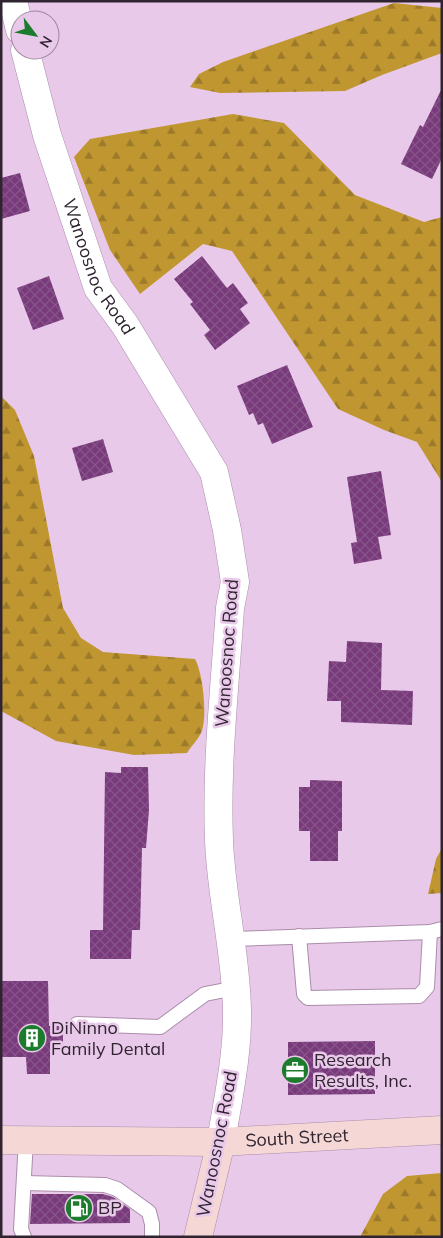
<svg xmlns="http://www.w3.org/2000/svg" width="443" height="1238" font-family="Mulish,sans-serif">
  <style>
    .forest { fill: url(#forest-firs) }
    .building { fill: url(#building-cross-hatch) }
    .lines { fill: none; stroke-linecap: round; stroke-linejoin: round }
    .service-casing { stroke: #ab8dab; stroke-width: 16 }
    .minor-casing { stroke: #ab8dab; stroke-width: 29 }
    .secondary-casing { stroke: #ab8dab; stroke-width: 29 }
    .service { stroke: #fff; stroke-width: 14 }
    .minor { stroke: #fff; stroke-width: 28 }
    .secondary { stroke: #f5d8d6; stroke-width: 28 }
    .labels { text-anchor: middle; stroke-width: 5; stroke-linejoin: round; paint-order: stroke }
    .street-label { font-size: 18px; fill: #2f2430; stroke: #e9c9e9 }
    .poi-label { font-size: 18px; fill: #2f2430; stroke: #e9c9e9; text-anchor: start }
  </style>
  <defs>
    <pattern id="forest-firs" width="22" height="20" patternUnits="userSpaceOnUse" patternTransform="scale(1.25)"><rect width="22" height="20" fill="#c09631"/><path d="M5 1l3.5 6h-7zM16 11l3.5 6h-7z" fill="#9c7a2a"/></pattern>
    <pattern id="building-cross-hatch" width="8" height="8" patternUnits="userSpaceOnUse" patternTransform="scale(1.25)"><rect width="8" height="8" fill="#793a7c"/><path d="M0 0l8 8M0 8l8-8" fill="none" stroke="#87548a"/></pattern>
  </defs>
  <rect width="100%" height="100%" fill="#e9c9e9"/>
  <g class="forest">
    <path d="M394,3l48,5v45l-60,22 -37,16 -125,2 -30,-6 9,-13 24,-12z"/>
    <path d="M233,114l51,9 71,72 69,27 18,-5v265l-25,-40 -33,-12 -46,-21 -106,-158 -29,-7 -63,50 -30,-44 -36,-93 16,-18z"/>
    <path d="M1,396l14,14 19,46 29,152 18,30 22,14 92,7c8,14 13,59 6,74 -3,7 -10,13 -14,20l-53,2 -78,-14 -55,-30z"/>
    <path d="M442,848v45l-14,1 8,-35z"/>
    <path d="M442,1173v64h-82l23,-43 24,-18z"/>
  </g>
  <g class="building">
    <path d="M442,88v70l-10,21 -31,-15 19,-39 3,2z"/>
    <path d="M20,173l10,38 -29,8v-41z"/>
    <path d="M202,256l25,32 6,-5 15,20 -8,6 10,14 -35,27 -11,-15 6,-5 -20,-26 3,-2 -19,-23z"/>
    <path d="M49,276l15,43 -31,11 -16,-42z"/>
    <path d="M287,365l26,62 -41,17 -9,-21 -5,2 -5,-12 -4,2 -12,-29z"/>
    <path d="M103,439l10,33 -31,9 -10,-33z"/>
    <path d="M381,471l10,64 -13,2 4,22 -28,5 -3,-21 6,-1 -10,-65z"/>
    <path d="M347,641l35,2 -1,47 32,1 -1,34 -71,-3v-21h-14l2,-40 17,1z"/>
    <path d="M121,767h27l1,43 -3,38h-4l-2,82h-8l-1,29h-41v-29h13l2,-158 16,1z"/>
    <path d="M310,780l32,1v50h-4v30h-28v-30h-11v-44h11z"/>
    <path d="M1,981h47l1,45h14v24h-13v24h-23l-1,-17h-25z"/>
    <path d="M375,1041v53l-87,1v-53z"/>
    <path d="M32,1194h71l10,3 17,12v14l-100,1z"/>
  </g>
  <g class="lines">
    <defs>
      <g id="service">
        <path d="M299,936l5,58 4,4 111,-2 8,-9 3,-55"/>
        <path d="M232,939l198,-7 12,-3"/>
        <path d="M77,1024l83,3 45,-33 31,-6"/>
        <path d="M24,1183l81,2 12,4 32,23 3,12v13"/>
        <path d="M24,1237l-3,-8 5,-89"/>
      </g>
      <g id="minor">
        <path d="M13,1l7,29"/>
        <path id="s1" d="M25,50l22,85 51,153 27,37 89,147 13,58 8,52 -5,26c-5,77 -14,155 -11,232 2,57 17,112 18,170 1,44 -9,88 -16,132"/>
      </g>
      <g id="secondary">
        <path id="s2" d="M1,1140l220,2 221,-12"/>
        <path d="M198,1237l23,-95"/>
      </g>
    </defs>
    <use href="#service" class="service-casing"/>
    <use href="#minor" class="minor-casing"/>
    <use href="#secondary" class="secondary-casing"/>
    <use href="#service" class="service"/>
    <use href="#minor" class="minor"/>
    <use href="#secondary" class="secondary"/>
  </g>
  <defs>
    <symbol id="building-disc" viewBox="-11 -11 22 22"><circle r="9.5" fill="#1c7b2c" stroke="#e9c9e9"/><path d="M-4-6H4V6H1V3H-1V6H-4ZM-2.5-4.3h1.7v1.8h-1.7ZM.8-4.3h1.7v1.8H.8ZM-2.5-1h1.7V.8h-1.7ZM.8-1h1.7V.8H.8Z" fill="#fff"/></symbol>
    <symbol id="office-disc" viewBox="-11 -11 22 22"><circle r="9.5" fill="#1c7b2c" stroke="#e9c9e9"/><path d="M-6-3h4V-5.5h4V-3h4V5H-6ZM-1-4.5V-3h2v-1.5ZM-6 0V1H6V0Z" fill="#fff"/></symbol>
    <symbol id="fuel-disc" viewBox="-11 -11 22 22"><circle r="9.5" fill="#1c7b2c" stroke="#e9c9e9"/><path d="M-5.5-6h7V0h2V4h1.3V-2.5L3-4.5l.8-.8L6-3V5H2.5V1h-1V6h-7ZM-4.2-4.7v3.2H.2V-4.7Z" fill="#fff"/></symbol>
  </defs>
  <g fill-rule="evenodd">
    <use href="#building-disc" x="16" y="1022" width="32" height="32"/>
    <use href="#office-disc" x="279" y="1054" width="32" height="32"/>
    <use href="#fuel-disc" x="63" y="1192" width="32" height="32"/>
  </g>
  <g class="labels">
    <g class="street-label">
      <text dy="6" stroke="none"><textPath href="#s1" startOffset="230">Wanoosnoc Road</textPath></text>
      <text transform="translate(227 653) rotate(-86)" y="6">Wanoosnoc Road</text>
      <text dy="6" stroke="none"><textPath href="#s2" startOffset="296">South Street</textPath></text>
      <text transform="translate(217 1144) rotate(-79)" y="6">Wanoosnoc Road</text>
    </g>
    <g class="poi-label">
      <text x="51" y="1034">DiNinno<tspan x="51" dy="21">Family Dental</tspan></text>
      <text x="314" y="1066">Research<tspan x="314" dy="21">Results, Inc.</tspan></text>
      <text x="98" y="1214">BP</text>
    </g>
  </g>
  <rect width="443" height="1238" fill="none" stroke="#2f2430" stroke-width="5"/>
  <g transform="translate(35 35) rotate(122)"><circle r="24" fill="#e9c9e9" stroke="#9f879f"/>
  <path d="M0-4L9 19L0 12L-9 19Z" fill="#1c7b2c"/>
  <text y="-8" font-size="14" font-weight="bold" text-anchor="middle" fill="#2f2430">N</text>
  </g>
</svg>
